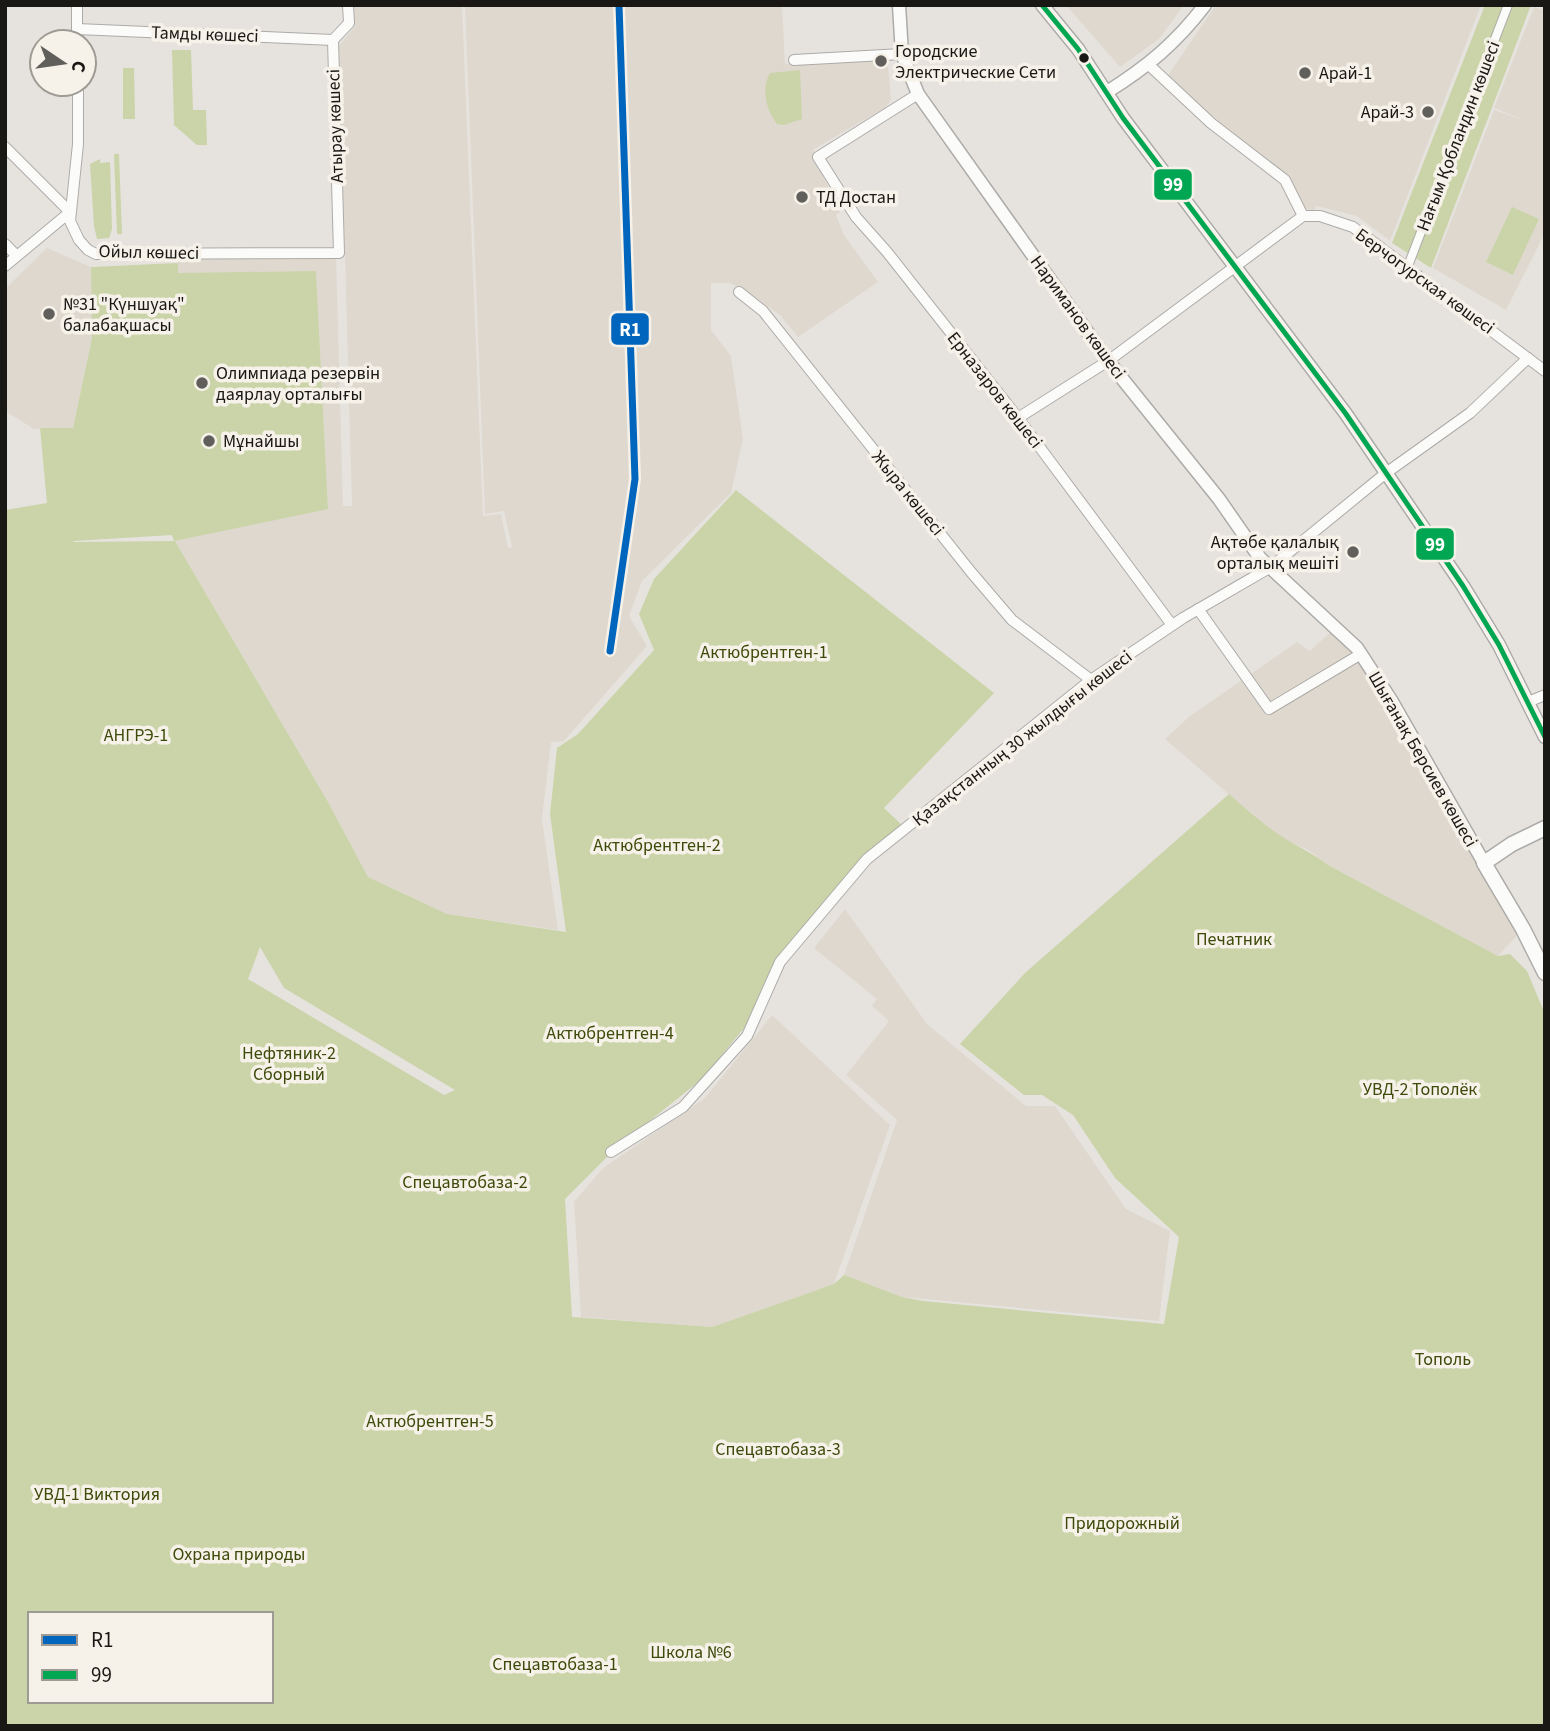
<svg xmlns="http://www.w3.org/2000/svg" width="1550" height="1731" font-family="'Source Sans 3',sans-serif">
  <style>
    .built { fill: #dfd8ce }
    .green { fill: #cad4a8; fill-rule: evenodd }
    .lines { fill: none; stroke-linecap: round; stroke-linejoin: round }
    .pedestrian-casing { stroke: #adaba8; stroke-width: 10 }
    .minor-casing { stroke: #adaba8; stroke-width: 12 }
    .tertiary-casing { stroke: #adaba8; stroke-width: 15 }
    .secondary-casing { stroke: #adaba8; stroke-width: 17 }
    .pedestrian { stroke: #fbfbfa; stroke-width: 8 }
    .minor { stroke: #fbfbfa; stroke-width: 10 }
    .tertiary { stroke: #fbfbfa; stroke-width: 12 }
    .secondary { stroke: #fbfbfa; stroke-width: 14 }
    .bus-1-casing { stroke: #f6f2e9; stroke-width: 10 }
    .bus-1 { stroke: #00a651; stroke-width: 5 }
    .rail-1-casing { stroke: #f6f2e9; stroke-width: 12 }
    .rail-1 { stroke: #0065bd; stroke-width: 7 }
    .bus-dot { fill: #1a1815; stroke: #f6f2e9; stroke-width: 2.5 }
    .poi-dot { fill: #615f5c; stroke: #f6f2e9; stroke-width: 2.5 }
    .labels { text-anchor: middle; stroke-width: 7; stroke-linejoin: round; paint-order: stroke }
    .street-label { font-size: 18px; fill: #1a1815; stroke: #f6f2e9 }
    .poi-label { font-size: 18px; fill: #1a1815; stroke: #f6f2e9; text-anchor: start }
    .park-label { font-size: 18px; fill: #3d4a09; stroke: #f6f2e9 }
    .line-badge { stroke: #f6f2e9; stroke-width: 2.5 }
    .badge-label { font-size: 19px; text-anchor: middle; font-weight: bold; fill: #fff }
  </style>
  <rect width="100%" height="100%" fill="#e6e3df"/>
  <g class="built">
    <path d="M354,5h108l21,511 18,-2 7,34 4,-1 -8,-36 -19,3 -20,-509h317l3,59 92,-5 10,-3 4,43 -5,8 -72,42v8l26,55 -4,3 8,20 34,47 -80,55 -18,-22 -31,-22 -19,-10h-19v47l20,26 12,83 -12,54 -89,88 -13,35 18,30 -83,95 -13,1 -9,77 16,111 -111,-16 -79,-37 -40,-75 -153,-261 153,-33 -12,-236 -138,1v-17l158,-1 7,251h9l-13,-460 16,-20z"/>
    <path d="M1066,5h118l-25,34 -39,28z"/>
    <path d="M1216,5h265l-91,236 -33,-25 -41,-10 -2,5 -14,-5 -12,-31 -9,-4 -113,-93z"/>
    <path d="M1534,7l11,4v222l-39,77 -73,-42 61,-158 32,11 -32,-13z"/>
    <path d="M47,248l44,19 1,71 -19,90 -39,1 -29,-18v-122z"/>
    <path d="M1336,627l25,27 162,275 -25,27 -170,-91 -20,-15 -21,-10 -26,-18 -96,-83 25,-23 107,-74 13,9z"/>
    <path d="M845,909l82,115 99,82h29l71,103 44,22 -11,90 -257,-24 -58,-22 53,-155 -51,-45 43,-54 -17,-15 5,-7 -63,-51z"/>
    <path d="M772,1015l118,110 -56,159 -122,43 -131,-10 -7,-115 29,-34 102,-70z"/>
  </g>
  <g class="green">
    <path d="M1485,5h46l-100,263 -39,-25z"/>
    <path d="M172,50h19l2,60h13l1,35h-10l-23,-20z"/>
    <path d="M123,68h11l1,51h-12z"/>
    <path d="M800,70l2,49 -18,6 -7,-1c-11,-13 -16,-36 -7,-51z"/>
    <path d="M114,154h5l3,80h-5z"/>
    <path d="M100,159v4l10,-1 2,67 -3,9 -12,1 -3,-13 -4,-62z"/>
    <path d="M1512,207l27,12 -26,56 -27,-13z"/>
    <path d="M178,263v10l138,-2 12,238 -153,32 153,261 40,75 79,37 119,18 -16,-118 7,-66 21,-14 76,-84 -15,-36 15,-35 82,-89 258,203 -110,115 21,20 -38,31 -82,100 -41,69 -42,51 -85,68 -52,52 7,118 140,10 122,-43 10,-9 58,22 21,4 241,23 15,-87 -64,-59 -42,-63 -31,-20h-18l-64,-51 65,-71 204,-179c18,16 36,32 57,45 15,9 29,16 42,26l170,91 12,-2 17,17 18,43v712h-1540v-1216l42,-7 -7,-75h33l19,-90 -1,-71zM172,535l2,6 -101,1 1,-1zM260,947l24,41 171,102 -11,5 -196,-116zM30,1614h241v87h-241z"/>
  </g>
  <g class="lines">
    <defs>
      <path id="pedestrian" d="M1408,266l100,-261"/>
      <g id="minor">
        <path d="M77,5v37"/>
        <path d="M77,29l256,11"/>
        <path d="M794,60l108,-6"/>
        <path d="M1149,65l62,58 74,57 18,36"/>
        <path d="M78,84v60l-8,77 9,19 9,10 8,4 243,-1 -6,-213 16,-17 -1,-18"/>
        <path d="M918,94l-100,63 38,60 31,35 131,166 154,207"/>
        <path d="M5,147l65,65"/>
        <path d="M1303,216h17l33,11 192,144"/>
        <path d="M5,244l11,11"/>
        <path d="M5,266l65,-54"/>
        <path d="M739,292l24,19 208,261 41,48 79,60"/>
        <path d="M1018,418l90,-57 195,-145"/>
        <path d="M1198,609l71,100 92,-55"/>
        <path d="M1528,702l17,-7"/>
        <path d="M611,1152l72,-45 64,-71 33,-74 87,-103 224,-179 92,-62 88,-51 115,-94 84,-60 58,-55"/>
      </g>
      <g id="tertiary">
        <path d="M899,5l3,49 16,40 190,267 111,138 41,59 97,90 34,52 93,163"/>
        <path d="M1042,5l36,44 45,69 223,296 117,172 36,59 46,92"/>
        <path d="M1107,92c40,-25 69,-49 98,-87"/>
      </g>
      <path id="secondary" d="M1545,828l-33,16 -28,19 39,66 22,44"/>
    </defs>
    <use href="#pedestrian" class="pedestrian-casing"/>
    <use href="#minor" class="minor-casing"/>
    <use href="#tertiary" class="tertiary-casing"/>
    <use href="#secondary" class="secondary-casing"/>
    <use href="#pedestrian" class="pedestrian"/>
    <use href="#minor" class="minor"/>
    <use href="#tertiary" class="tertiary"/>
    <use href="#secondary" class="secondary"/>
    <defs>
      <path id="bus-1" d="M1042,5l36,44 45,69 223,296 117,172 36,59 46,92"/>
    </defs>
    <use href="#bus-1" class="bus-1-casing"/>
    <use href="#bus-1" class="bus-1"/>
    <defs>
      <path id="rail-1" d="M610,651l25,-172 -16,-474"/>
    </defs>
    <use href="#rail-1" class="rail-1-casing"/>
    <use href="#rail-1" class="rail-1"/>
  </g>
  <circle class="bus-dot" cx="1084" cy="58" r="6"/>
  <g class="poi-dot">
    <circle cx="881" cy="61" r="7"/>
    <circle cx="1305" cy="73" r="7"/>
    <circle cx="1428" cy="112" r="7"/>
    <circle cx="802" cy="197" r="7"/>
    <circle cx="49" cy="314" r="7"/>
    <circle cx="202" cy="383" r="7"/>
    <circle cx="209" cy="441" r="7"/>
    <circle cx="1353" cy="552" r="7"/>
  </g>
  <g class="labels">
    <g class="street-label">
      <text transform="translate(205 34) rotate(2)" y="6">Тамды көшесі</text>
      <text transform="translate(335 126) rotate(-92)" y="6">Атырау көшесі</text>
      <text transform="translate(1458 136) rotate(-69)" y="6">Нағым Қобландин көшесі</text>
      <text transform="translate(149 252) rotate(1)" y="6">Ойыл көшесі</text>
      <text transform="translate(1425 281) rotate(36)" y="6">Берчогурская көшесі</text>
      <text transform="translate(1078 317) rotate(54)" y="6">Нариманов көшесі</text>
      <text transform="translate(995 390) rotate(52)" y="6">Ерназаров көшесі</text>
      <text transform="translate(908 493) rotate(51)" y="6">Жыра көшесі</text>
      <text transform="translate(1022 738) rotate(-38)" y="6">Қазақстанның 30 жылдығы көшесі</text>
      <text transform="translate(1423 759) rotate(60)" y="6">Шығанақ Берсиев көшесі</text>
    </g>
    <g class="poi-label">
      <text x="895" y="57">Городские<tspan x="895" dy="21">Электрические Сети</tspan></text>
      <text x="1319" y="79">Арай-1</text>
      <text x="1414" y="118" text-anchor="end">Арай-3</text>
      <text x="816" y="203">ТД Достан</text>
      <text x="63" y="310">№31 "Күншуақ"<tspan x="63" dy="21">балабақшасы</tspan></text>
      <text x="216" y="379">Олимпиада резервін<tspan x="216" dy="21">даярлау орталығы</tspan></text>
      <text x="223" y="447">Мұнайшы</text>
      <text x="1339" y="548" text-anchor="end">Ақтөбе қалалық<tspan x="1339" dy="21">орталық мешіті</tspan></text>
    </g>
    <g class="park-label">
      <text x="764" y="658">Актюбрентген-1</text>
      <text x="136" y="741">АНГРЭ-1</text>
      <text x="657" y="851">Актюбрентген-2</text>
      <text x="1234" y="945">Печатник</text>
      <text x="610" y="1039">Актюбрентген-4</text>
      <text x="289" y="1059">Нефтяник-2<tspan x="289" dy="21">Сборный</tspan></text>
      <text x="1420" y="1095">УВД-2 Тополёк</text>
      <text x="465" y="1188">Спецавтобаза-2</text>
      <text x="1443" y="1365">Тополь</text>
      <text x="430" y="1427">Актюбрентген-5</text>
      <text x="778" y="1455">Спецавтобаза-3</text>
      <text x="97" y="1500">УВД-1 Виктория</text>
      <text x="1122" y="1529">Придорожный</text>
      <text x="239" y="1560">Охрана природы</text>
      <text x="691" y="1658">Школа №6</text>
      <text x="555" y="1670">Спецавтобаза-1</text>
    </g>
  </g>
  <g class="line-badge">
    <rect x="1153" y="168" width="40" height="33" rx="7" fill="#00a651"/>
    <rect x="610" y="312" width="40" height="34" rx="7" fill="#0065bd"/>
    <rect x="1415" y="527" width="40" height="34" rx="7" fill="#00a651"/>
  </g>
  <g class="badge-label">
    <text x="1173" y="191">99</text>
    <text x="630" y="336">R1</text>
    <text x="1435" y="551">99</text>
  </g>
  <rect width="1550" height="1731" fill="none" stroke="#1a1815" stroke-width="14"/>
  <rect x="28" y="1612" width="245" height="91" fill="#f6f2e9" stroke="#9e9b94" stroke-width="2"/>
  <rect x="42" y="1635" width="35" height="10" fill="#0065bd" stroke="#9e9b94" stroke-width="2"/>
  <text x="91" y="1647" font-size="21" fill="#1a1815">R1</text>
  <rect x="42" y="1670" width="35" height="10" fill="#00a651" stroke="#9e9b94" stroke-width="2"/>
  <text x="91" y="1682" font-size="21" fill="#1a1815">99</text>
  <g transform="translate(63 63) rotate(103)"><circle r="33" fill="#f6f2e9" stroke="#9e9b94" stroke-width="2"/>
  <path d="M0-5L12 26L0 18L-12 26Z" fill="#615f5c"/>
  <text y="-10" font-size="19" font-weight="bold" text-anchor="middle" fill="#1a1815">С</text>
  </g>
</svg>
